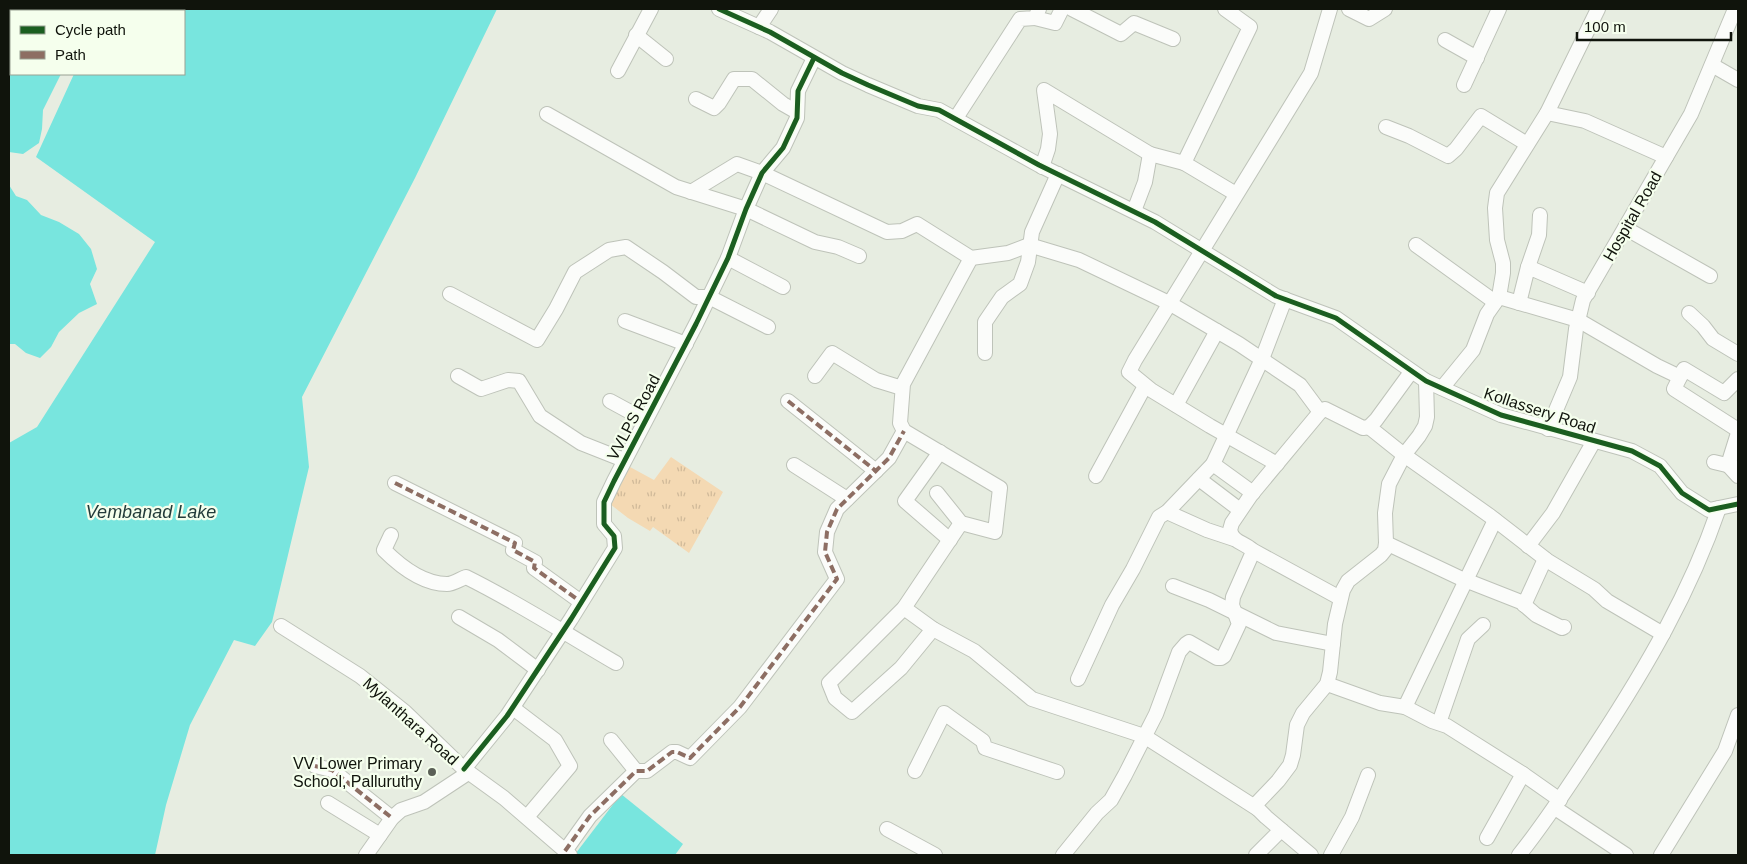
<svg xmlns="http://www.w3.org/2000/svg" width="1747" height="864" font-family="Helvetica,sans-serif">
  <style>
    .grass { fill: url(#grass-tufts) }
    .water { fill: #78e5de }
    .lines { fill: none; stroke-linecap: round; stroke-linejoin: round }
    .minor-casing { stroke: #bec3b9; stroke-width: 16 }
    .minor { stroke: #fbfcfa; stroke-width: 14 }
    .quiet { stroke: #8d6e63; stroke-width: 4; stroke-dasharray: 8 4; stroke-linecap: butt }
    .cycleway-casing { stroke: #f5ffed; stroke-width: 8 }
    .cycleway { stroke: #1b5e20; stroke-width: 5 }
    .poi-dot { fill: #5b6057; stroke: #f5ffed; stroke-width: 2 }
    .labels { text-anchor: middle; stroke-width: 4.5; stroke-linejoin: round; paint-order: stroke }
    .street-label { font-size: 16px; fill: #10140c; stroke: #f5ffed }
    .poi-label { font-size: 16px; fill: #10140c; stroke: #f5ffed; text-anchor: end }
    .water-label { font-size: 18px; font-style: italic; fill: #223b3a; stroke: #f5ffed }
  </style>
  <defs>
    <pattern id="grass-tufts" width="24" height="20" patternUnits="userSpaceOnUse" patternTransform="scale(1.25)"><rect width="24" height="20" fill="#f4d9b3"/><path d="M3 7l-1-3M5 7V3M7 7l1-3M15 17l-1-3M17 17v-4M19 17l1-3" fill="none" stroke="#d0b999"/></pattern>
  </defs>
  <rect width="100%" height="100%" fill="#e7ede1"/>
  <path class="grass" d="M671,457l52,35 -34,61 -36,-26 -3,4 -22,-13 -18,-14 20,-37 24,13z"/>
  <g class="water">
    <path d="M9,9h79l-2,2h-75v63h50l-18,36 -1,19 -3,14 -16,11 -14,-2z"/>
    <path d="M103,9h394l-82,169 -113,219 7,70 -37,155 -17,24 -21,-6 -44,85 -24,80 -11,50h-146v-412l28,-16 118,-185 -119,-85 38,-83h110v-63h-82z"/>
    <path d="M9,185l7,11 11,4 14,15 18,7 20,12 12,15 6,20 -7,15 7,20 -18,9 -20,19 -8,15 -11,11 -14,-5 -11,-9h-6z"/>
    <path d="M621,794l62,50 -8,11h-96l-3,-2z"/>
  </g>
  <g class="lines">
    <defs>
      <g id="minor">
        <path d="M719,9l51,23 72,41 26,12 50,21 21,4 100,55 116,57 121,74 60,22 90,63 75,34 131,36 28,15 22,27 27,17 29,-6"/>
        <path d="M1072,9l49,25 13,-11 39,16"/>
        <path d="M1225,9l25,18 -66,136 52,31"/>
        <path d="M1349,9l20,10 16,-10"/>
        <path d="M1035,18l20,5 7,-14"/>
        <path d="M759,27l12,-18"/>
        <path d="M636,35l30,24"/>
        <path d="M1445,40l32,18"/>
        <path d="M1712,65l26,15"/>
        <path d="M618,71l33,-62"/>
        <path d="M1464,85l35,-76"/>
        <path d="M696,99l18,9 5,-5 15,-24h18l31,25 14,8"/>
        <path d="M1547,113l38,8 81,36"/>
        <path d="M547,114l129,73 70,22 69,33 23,5 21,9"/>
        <path d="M956,118l64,-99 15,-1 4,-9"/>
        <path d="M1386,127l23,9 39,20 8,-7 25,-33 46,28"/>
        <path d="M1042,167l6,-18 2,-15 -6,-44 106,64"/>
        <path d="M691,192l46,-28 25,9 125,59 15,-1 15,-7 54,34 37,-5 21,-8 50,15 90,43 70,41 61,41 20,27"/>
        <path d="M1134,211l11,-29 5,-28 34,9"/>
        <path d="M1625,228l85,48"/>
        <path d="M1416,245l79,57"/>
        <path d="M728,258l55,29"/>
        <path d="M1528,267l11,-32 1,-20"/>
        <path d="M450,294l87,46 19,-31 19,-37 34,-22 17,-3 37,25 33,25h13l59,30"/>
        <path d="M1499,297l79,23 79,46 23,11"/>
        <path d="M1519,303l9,-36 60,26"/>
        <path d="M1689,313l14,13 10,13 25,15"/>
        <path d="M625,321l61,23"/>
        <path d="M985,353v-31l17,-25 18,-13 8,-22 4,-30 26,-58"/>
        <path d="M458,376l23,13 27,-9 11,1 21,35 41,27 43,17"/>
        <path d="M815,376l17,-23 44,27 26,8"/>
        <path d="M1738,379l-14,14 -40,-24 -10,20 64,41"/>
        <path d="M1442,388l31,-38 14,-36 12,-17 4,-24v-10l-6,-23 -2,-32 2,-15 50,-80 51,-104"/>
        <path d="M610,401l35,19"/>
        <path d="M788,401l88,70"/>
        <path d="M1176,405l41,-74"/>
        <path d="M1369,427l35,28 86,61 58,45 46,28 13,12 56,33"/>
        <path d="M1548,429l22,-52 6,-48 7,-29 108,-186 44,-105"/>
        <path d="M1738,433l-10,32 10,11"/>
        <path d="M940,452l-35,49 45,39"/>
        <path d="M1714,462l21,5"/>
        <path d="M1277,464l-67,-38 -59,-36 -22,-18 6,-12 176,-287 19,-64"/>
        <path d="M794,465l53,34"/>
        <path d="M1096,476l49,-90"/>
        <path d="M1199,479l41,31"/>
        <path d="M395,483l120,60 -2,7 22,12 -1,6 47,34"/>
        <path d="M937,493l24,30 34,9 5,-44 -96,-57 -4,-8 3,-39 68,-126"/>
        <path d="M1253,493l-40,-29 49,-105 23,-60"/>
        <path d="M1167,512l40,18 27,9"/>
        <path d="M391,535l-7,15c16,16 39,34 63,34 6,0 13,-5 19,-7 51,25 100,57 150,86"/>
        <path d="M1386,543l74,35 61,24 15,13 26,13 2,-1"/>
        <path d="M1528,546l25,-33 41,-72"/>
        <path d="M1252,550l88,48"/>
        <path d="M1173,586l36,14 67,33 57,11"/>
        <path d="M1524,605l21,-46"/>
        <path d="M904,608l29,21 41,22 58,48 112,37 114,73"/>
        <path d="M459,617l39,23 40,30"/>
        <path d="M281,626l79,50 45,36 59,57 40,29 66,57"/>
        <path d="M933,629l-32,39 -49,44 -17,-14 -6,-15 75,-75 57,-85"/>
        <path d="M1078,679l34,-74 21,-36 26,-52 8,-5 46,-48"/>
        <path d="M1327,684l53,19 25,4 90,-187"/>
        <path d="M1405,707l27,14 15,5 76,48 -36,64"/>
        <path d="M513,708l42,32 15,26 -43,51"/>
        <path d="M1439,723l29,-84 15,-14"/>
        <path d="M611,740l25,31"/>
        <path d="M315,766l17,4 60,48"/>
        <path d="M464,769l43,-53 64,-97 44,-71 -1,-12 -10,-12v-22l10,-21 82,-157 32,-66 18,-49 16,-36 21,-25 14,-30 1,-27 16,-33"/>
        <path d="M915,771l29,-58 39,28 2,7 72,24"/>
        <path d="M1523,774l37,26"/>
        <path d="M328,803l52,32"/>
        <path d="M1555,808l71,47"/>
        <path d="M887,829l48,26"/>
        <path d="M565,851l25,-35 46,-45h11l25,-19h5l13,6 50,-51 97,-128 -12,-27 2,-20 10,-23 52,-51 15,-27"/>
        <path d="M366,855l26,-37 9,-8 23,-8 44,-29"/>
        <path d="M1063,855l34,-42 14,-13 14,-25 31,-61 23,-62 7,-8 3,-2 28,16h4l3,-2 15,-32 -7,-19 1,-8 19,-43v-4c-8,-8 -19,-7 -22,-20l2,-7 19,-28 69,-83 5,-3 38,19 6,-1 7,-7 35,-48"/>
        <path d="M1256,855l25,-25"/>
        <path d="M1311,855l-45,-38 -8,-8 -1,-6 21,-22 12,-16 3,-10 4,-30 6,-12 24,-29 3,-12 5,-48 8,-34 5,-9 33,-26 4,-5 1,-7 -1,-30 4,-29 15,-29 15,-19 6,-10 2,-9 -1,-36"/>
        <path d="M1331,855l21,-38 16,-42"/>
        <path d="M1519,855c29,-36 53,-74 78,-112 49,-75 93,-150 122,-235"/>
        <path d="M1661,855l64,-104 13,-36"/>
      </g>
    </defs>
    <use href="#minor" class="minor-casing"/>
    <use href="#minor" class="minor"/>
    <g class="quiet">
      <path d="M788,401l88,70"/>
      <path d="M395,483l120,60 -2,7 22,12 -1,6 47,34"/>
      <path d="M315,766l17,4 60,48"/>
      <path d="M565,851l25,-35 46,-45h11l25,-19h5l13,6 50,-51 97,-128 -12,-27 2,-20 10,-23 52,-51 15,-27"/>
    </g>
    <defs>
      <g id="cycleway">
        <path d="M719,9l51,23 72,41 26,12 50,21 21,4 100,55 116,57 121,74 60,22 90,63 75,34 131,36 28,15 22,27 27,17 29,-6"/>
        <path d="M464,769l43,-53 64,-97 44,-71 -1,-12 -10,-12v-22l10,-21 82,-157 32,-66 18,-49 16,-36 21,-25 14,-30 1,-27 16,-33"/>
      </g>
    </defs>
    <use href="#cycleway" class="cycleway-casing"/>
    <use href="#cycleway" class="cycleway"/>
  </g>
  <circle class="poi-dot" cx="432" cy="772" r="5"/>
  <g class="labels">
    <g class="street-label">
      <text transform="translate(1632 216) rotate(-60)" y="6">Hospital Road</text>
      <text transform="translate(1540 410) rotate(18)" y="6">Kollassery Road</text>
      <text transform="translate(633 417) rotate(-62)" y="6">VVLPS Road</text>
      <text transform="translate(411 721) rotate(42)" y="6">Mylanthara Road</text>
    </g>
    <g class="poi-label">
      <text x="422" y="769">VV Lower Primary<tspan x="422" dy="18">School, Palluruthy</tspan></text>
    </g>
    <g class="water-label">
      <text x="151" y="518">Vembanad Lake</text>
    </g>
  </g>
  <rect width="1747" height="864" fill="none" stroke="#10140c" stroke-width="20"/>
  <rect x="10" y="10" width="175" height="65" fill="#f5ffed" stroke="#99a193"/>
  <rect x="20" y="26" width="25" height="8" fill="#1b5e20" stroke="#99a193"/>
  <text x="55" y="35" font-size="15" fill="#10140c">Cycle path</text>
  <rect x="20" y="51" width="25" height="8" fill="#8d6e63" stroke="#99a193"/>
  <text x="55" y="60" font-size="15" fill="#10140c">Path</text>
  <path d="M1577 32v8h154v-8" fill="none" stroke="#10140c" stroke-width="2.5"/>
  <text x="1584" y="32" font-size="15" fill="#10140c" stroke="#f5ffed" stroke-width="4" paint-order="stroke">100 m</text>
</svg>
